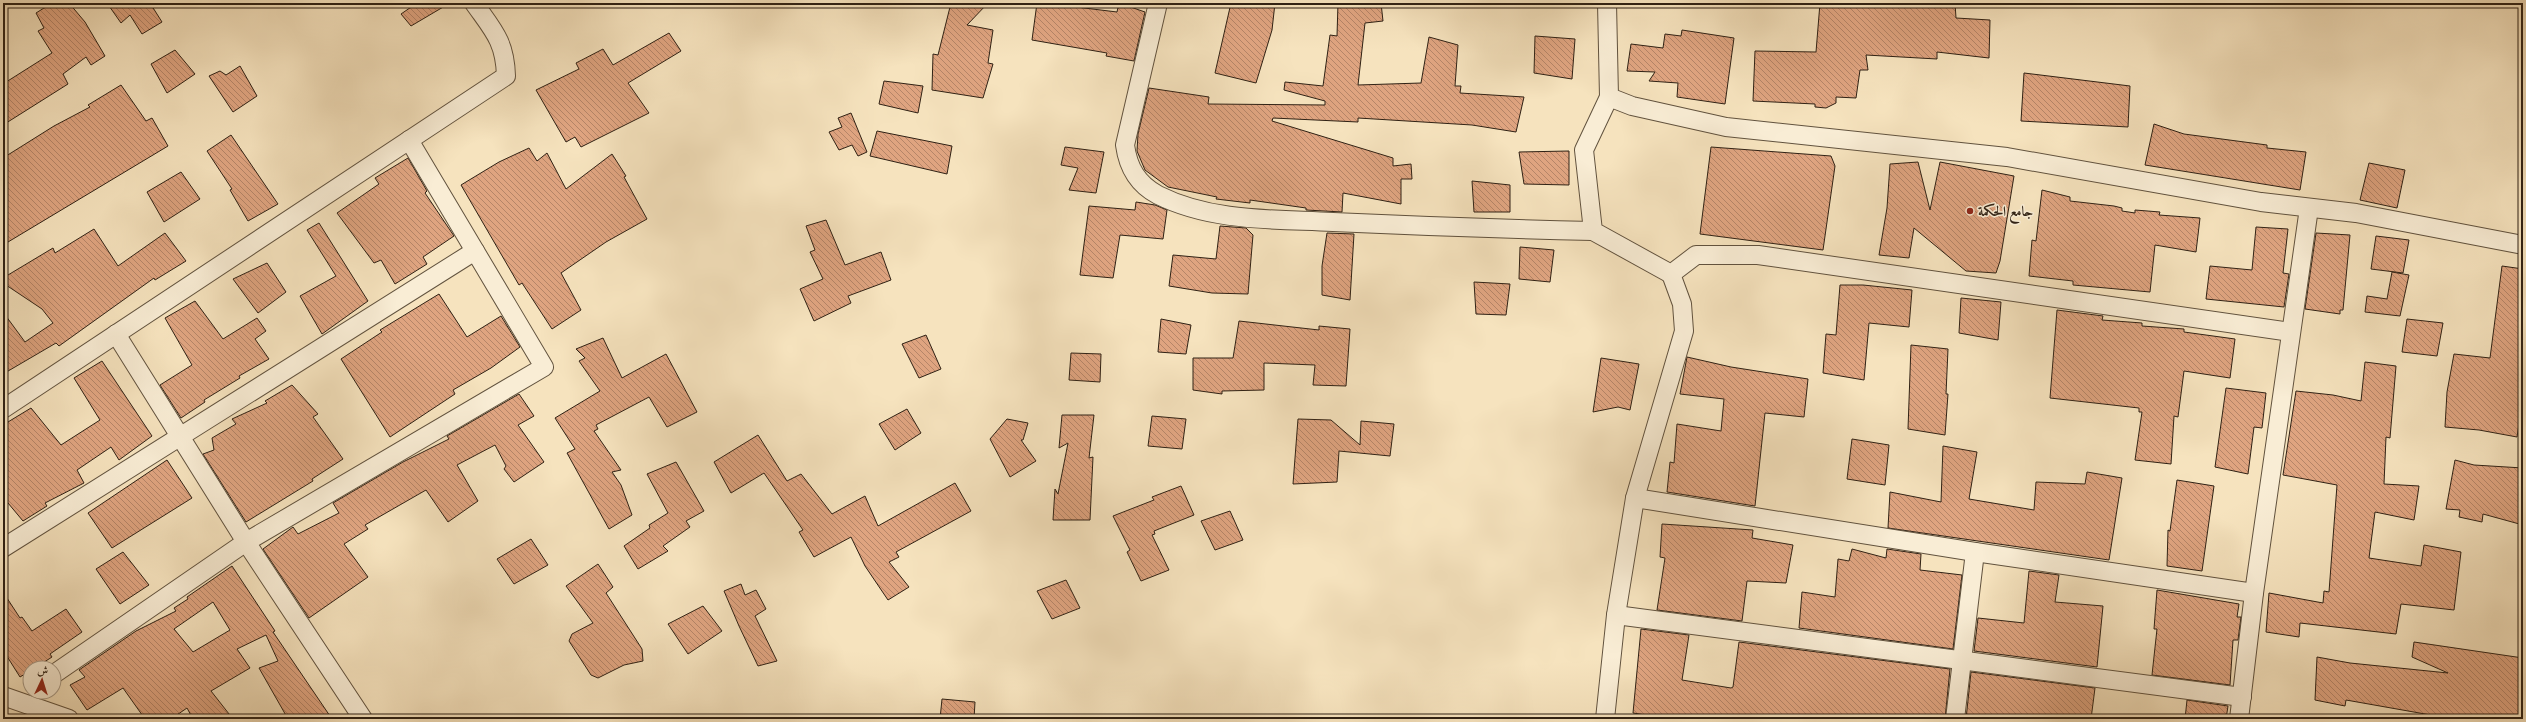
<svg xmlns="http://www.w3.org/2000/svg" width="2526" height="722" font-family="'IM FELL English',Amiri,serif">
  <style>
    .building { fill: url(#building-back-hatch); stroke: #2f2114; fill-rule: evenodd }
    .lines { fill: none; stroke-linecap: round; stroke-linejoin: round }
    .minor-casing { stroke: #61523e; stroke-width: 20 }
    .minor { stroke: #f9edd5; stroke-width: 18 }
    .poi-dot { fill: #8f2418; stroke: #f9edd5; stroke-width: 1.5 }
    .labels { text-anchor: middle; stroke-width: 3; stroke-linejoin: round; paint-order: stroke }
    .poi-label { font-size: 14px; font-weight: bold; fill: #2f2114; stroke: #f9edd5; text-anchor: start }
  </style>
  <defs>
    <pattern id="building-back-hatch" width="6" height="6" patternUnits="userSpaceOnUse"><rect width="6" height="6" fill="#dfa480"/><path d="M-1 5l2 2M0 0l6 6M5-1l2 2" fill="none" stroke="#b58568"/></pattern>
  </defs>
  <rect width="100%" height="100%" fill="#f6e3be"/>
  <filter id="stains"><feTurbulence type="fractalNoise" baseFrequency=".005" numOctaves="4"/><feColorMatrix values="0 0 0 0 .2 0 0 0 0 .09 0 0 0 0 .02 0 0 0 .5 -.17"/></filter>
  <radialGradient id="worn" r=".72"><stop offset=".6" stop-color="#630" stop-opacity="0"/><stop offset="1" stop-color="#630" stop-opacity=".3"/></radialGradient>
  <g class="building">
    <path d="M52,3h17l16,19 20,34 -14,9 -5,-8 -23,17 5,10 -65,41v-41l49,-31 -14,-22 6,-3 -8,-15z"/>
    <path d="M107,3h43l12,19 -20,12 -12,-19 -9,8z"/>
    <path d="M417,3h33l-39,23 -10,-12z"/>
    <path d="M951,3h37l-21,22 26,5 -5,33 5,1 -10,34 -51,-8 1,-36 5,1z"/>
    <path d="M1037,3h31v3l49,6 2,-9 26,9 -11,49 -28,-5 1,-3 -75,-13z"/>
    <path d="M1231,3h44l-3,27 -16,53 -41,-10z"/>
    <path d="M1338,3h43l2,18 -18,2 -7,62 63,-2 8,-46 29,8 -3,41h6l-1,7 64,4 -8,35 -44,-7 -114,-7v4l-85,-4 -1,3 121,37v8l18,-2 1,15h-11v25l-58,-11 -1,19 -36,-2v-2l-56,-8v3l-34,-4 1,-2 -49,-10 -23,-17 -8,-19 1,-17 11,-46 60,9 -1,7 117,1v-4l-41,-11 1,-8 38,4 7,-51 7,1z"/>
    <path d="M1820,3h135l1,15 34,2 -1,38 -52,-6v7l-71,-4 2,15h-8l-4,28 -20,-1v6l-10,5 -11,-1v-3l-62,-3 2,-50 61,1z"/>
    <path d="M1682,30l52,8 -9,66 -48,-7 1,-14 -29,-2 6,-9 -28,-1 4,-27 32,4 2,-14 16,2z"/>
    <path d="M669,33l12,18 -53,32 21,30 -68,34 -6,-10 -9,5 -30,-52 43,-21 -3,-6 27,-14 10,16z"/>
    <path d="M1535,36l40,3 -3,40 -38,-6z"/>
    <path d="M175,50l20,24 -28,19 -16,-29z"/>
    <path d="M240,66l17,30 -24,16 -24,-36 11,-5 6,4z"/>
    <path d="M2024,73l106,13 -2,41 -107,-6z"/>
    <path d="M884,81l39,5 -5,27 -39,-9z"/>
    <path d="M121,85l25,36 6,-3 16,28 -165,99v-87l51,-32 36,-19 -2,-2z"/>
    <path d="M851,113l16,39 -9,4 -6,-11 -13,5 -10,-18 13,-5 -4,-9z"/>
    <path d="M2154,124l30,10 83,11v3l39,4 -6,38 -155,-25z"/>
    <path d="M877,131l75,15 -5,28 -77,-18z"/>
    <path d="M231,135l47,69 -30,17 -18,-31 2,-1 -25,-38z"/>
    <path d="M1065,147l39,5 -8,41 -27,-3 9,-22 -17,-3z"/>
    <path d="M1711,147l120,9 4,10 -12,84 -123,-16z"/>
    <path d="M529,148l8,13 10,-8 19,36 46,-35 14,22 -2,1 23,42 -41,23 -45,31 20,37 -29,19 -30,-46 -3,2 -58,-100 38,-23z"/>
    <path d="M1569,151v34l-45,-1 -5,-32z"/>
    <path d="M408,158l19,33 -2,2 29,43 -31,21 4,7 -32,20 -14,-24 -7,3 -37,-50 42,-29 -4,-6z"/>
    <path d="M1918,162l12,48 10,-48 74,14 -14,85 -4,12 -30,-2 -52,-43 -5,30 -30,-3 8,-47 3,-44z"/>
    <path d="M2369,163l36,7 -8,38 -37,-8z"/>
    <path d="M181,172l19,27 -36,23 -17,-30z"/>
    <path d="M1472,181l38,4v27h-36z"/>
    <path d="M2042,190l28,7v4l44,5 8,2v3l13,2v-3l25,2 -1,3 41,3 -4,34 -41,-7 -5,47 -77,-7v-4l-44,-5 3,-36 4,1z"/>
    <path d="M1136,202l19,3 12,5 -4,29 -43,-4 -7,43 -33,-3 9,-69 46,4z"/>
    <path d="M826,220l19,45 36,-13 10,28 -43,16 3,7 -37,18 -14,-32 23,-10 -13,-27 5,-2 -9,-24z"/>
    <path d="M319,223l49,78 -46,33 -22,-38 36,-20 -29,-46z"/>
    <path d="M1220,226l26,2 7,7 -5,59 -36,-1 -43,-7 4,-31 43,4z"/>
    <path d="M2256,227l32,2 -5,44 6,1 -5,33 -78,-8 4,-33 42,4z"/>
    <path d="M94,229l24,37 47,-33 21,28 -31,19 -1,-2 -95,68 -3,-3 -53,31v-62l22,30 28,-19 -11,-14 -39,-26v-5l50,-30 2,5z"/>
    <path d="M1327,233l27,1 -4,66 -28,-5v-29z"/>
    <path d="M2316,233l34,2 -7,75h-3v4l-35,-5z"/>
    <path d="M2376,236l33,4 -6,33 -32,-4z"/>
    <path d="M1520,247l34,3 -4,32 -31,-3z"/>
    <path d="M267,263l19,29 -28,21 -25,-34z"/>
    <path d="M2502,266l21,3v128l-6,40 -38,-7 -34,-3 2,-35 7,-38 36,4z"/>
    <path d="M2392,272l17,3 -9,41 -35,-4 2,-16 20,3z"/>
    <path d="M1474,282l36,2 -4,31 -30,-1z"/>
    <path d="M1840,285h23l49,5 -3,37 -40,-4 -5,57 -41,-7 3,-39 10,1z"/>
    <path d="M439,294l28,43 34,-21 19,31 -29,21 -38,22 2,4 -65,43 -49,-78 41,-27 -2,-2z"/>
    <path d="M1961,298l40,4 -3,38 -39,-7z"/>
    <path d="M195,301l28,38 34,-21 9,13 -11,8 14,20 -30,17 1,2 -36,22 1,2 -24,16 -21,-33 32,-20 -27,-47z"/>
    <path d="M2057,310l46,6 -1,4 40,3v3l42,3v3l51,7 -5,39 -46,-7 -6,46 -4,-1 -3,48 -36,-4 7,-48h-3v-4l-89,-10z"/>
    <path d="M1161,319l30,6 -5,29 -28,-2z"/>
    <path d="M2407,319l36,4 -6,33 -35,-4z"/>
    <path d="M1239,321l80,9v-4l31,3 -4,57 -33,-1 2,-20 -51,-2v27l-42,1v3l-29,-4v-32h40z"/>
    <path d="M926,335l15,34 -22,9 -17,-34z"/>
    <path d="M603,338l19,40 44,-24 31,58 -30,15 -18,-30 -53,28 2,4 -4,2 27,39 -9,2 9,13 11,30 -23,14 -42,-76 8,-4 -20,-31 45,-27 -21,-30 6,-3 -9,-9z"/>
    <path d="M1911,345l37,4 -2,45h2l-3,41 -37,-6z"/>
    <path d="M1071,353l30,1 -1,28 -31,-2z"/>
    <path d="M1687,357l44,10 77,12 -4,38 -39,-4 -10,93 -88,-14 3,-30 4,1 3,-39 44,7 3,-32 -44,-5z"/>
    <path d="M1601,358l38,6 -9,46 -12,-3 -25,5z"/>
    <path d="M102,361l50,75 -33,24 -8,-13 -34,23 7,13 -39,20 2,3 -24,15 -20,-24v-72l28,-17 30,37 39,-25 -26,-42z"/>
    <path d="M2365,362l31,4 -6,72 -4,-1 -2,47 35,2 -5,34 -39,-8 -6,46 52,8 3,-21 37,7 -7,58 -53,-6 -5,30 -96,-11 -1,14 -33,-5 3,-39 54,10 1,-12 5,1 8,-107 -54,-10 13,-84 37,4 28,6z"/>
    <path d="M292,385l26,29 -5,3 30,42 -31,20 1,2 -67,41 -43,-68 11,-4 -2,-12 24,-14 -4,-5 35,-16 -2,-2z"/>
    <path d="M2226,388l40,5 -4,35 -8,-1 -6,47 -33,-7z"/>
    <path d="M519,394l15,22 -16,9 26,37 -30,20 -10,-13 2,-3 -11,-21 -38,20 21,36 -30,21 -22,-32 -61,35 3,4 -24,15 24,33 -59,41 -46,-69 30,-22 5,7 41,-21 -6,-10 70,-41 46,-23 -2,-3z"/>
    <path d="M907,409l14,24 -26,17 -16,-26z"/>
    <path d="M1062,415h32l-5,43 4,-1 -3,63h-37l2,-31 3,5 10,-51 -9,5z"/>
    <path d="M1152,416l34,3 -4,30 -34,-3z"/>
    <path d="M1007,419l21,4 -5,17h-2l15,21 -26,16 -20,-38z"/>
    <path d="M1298,419l33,1 29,25 1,-24 33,3 -4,32 -51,-5 -2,31 -44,2z"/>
    <path d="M758,435l29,46 14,-7 31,40 33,-18 13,30 77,-43 16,28 -75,41 3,5 -10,5 20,25 -21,13 -23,-34 -14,-29 -37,20 -15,-25 4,-2 -39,-57 -33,20 -17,-31z"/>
    <path d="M1852,439l37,6 -4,40 -38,-6z"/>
    <path d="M1943,446l34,6 -8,47 65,11 2,-28 49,2 2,-12 35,6 -13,82 -221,-32 2,-36 51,10z"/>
    <path d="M167,460l25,38 -80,50 -24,-35z"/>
    <path d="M2455,460l19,5 49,3v57l-40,-11 -1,8 -23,-5 1,-7 -14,-1z"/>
    <path d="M676,462l28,49 -18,10 4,6 -27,19 5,5 -30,18 -14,-23 26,-18 -1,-3 19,-12 -21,-39z"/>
    <path d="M2177,480l37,6 -12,85 -35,-5 1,-36 2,1z"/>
    <path d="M1181,486l13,29 -40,16 1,3 -3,1 17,35 -28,11 -14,-29 3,-2 -17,-34 41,-16 -2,-3z"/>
    <path d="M1230,511l13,29 -28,10 -14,-29z"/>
    <path d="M1662,524l91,6 -1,8 41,7 -7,38 -39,-2 -5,40 -85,-11 8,-52 -5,-1z"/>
    <path d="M531,539l17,26 -34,19 -17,-25z"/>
    <path d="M1852,549l34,9 1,-9 34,5 -1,16 42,5 -9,74 -154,-21 3,-36 33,5 3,-38 11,2z"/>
    <path d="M123,552l26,33 -29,19 -24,-35z"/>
    <path d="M598,564l15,23 -7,6 36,56 1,12 -19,4 -26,13 -7,-3 -22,-34 3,-7 21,-11 -27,-37z"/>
    <path d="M232,566l43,65 -2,1 59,87h-44l-29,-51 19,-7 -12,-26 -29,14 13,19 -39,23 22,28h-40l-6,-11 -16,11h-26l-22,-31 -36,22 -17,-25 15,-8 -6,-7 57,-39 40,-20 -2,-3 14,-9 -1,-2zM213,602l17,28 -37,22 -19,-23z"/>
    <path d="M2029,571l30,4 -4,27 48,4 -6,61 -123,-16 4,-33 46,5z"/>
    <path d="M1066,580l14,28 -28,11 -15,-28z"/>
    <path d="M741,584l4,11 11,-5 10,19 -11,7 22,45 -19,5 -19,-40 -15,-35z"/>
    <path d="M2157,590l82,14 -2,13h4l-3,23h-5l-3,45 -78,-10 5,-46h-3z"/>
    <path d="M3,592l17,26 2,-1 10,14 34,-22 16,23 -32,22 2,3 -17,11h-5v3l-10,6 -17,-27z"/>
    <path d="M703,606l19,25 -34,23 -20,-30z"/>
    <path d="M1641,629l48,6 -7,45 49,8 2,-1 6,-45 211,27 -5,50h-273l-39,-6z"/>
    <path d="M2414,642l109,16v61l-81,-2 -96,-17 -1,6 -30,-6 2,-43 33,6 98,10 -36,-16z"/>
    <path d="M1971,672l124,16 -4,31h-125z"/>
    <path d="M942,699l33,3 -1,17h-34z"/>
    <path d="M2187,700l41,6 -2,13h-41z"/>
  </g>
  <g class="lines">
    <defs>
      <g id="minor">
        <path d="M1158,3l-33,142c3,22 12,39 33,50 54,27 116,24 175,27 87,4 173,7 260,9"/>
        <path d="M1607,3l2,94 23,9 94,21 281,30 254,45 95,11 167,32"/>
        <path d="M1609,97l-25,53 9,81 78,43 25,-19h62l532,77"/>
        <path d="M116,334l130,208 117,177"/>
        <path d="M3,409l503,-333c-1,-35 -13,-46 -32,-73"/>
        <path d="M1635,498l340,54 279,41"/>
        <path d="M3,548l472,-297"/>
        <path d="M1616,615l626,82"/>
        <path d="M54,674l192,-132 298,-175 -135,-227"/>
        <path d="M3,696l66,23"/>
        <path d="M1605,719l11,-104 19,-117 49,-167 -2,-27 -11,-30"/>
        <path d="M1955,719l20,-167"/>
        <path d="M2239,719l15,-126 55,-385"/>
      </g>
    </defs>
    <use href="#minor" class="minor-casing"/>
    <use href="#minor" class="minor"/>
  </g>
  <circle class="poi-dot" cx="1970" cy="211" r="4"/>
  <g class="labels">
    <g class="poi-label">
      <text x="1978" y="216">جامع الحكمة</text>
    </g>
  </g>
  <rect width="2526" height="722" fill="none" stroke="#f6e3be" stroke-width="16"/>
  <rect x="4" y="4" width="2518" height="714" fill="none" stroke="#2f2114" stroke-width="2"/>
  <rect x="8" y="8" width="2510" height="706" fill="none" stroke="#2f2114"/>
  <g transform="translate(42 680) rotate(4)"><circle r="19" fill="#f9edd5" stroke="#a89b88"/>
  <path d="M0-3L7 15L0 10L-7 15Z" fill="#8f2418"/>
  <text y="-6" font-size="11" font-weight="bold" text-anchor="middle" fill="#2f2114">ش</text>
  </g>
  <rect width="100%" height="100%" filter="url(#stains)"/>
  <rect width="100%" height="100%" fill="url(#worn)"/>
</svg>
